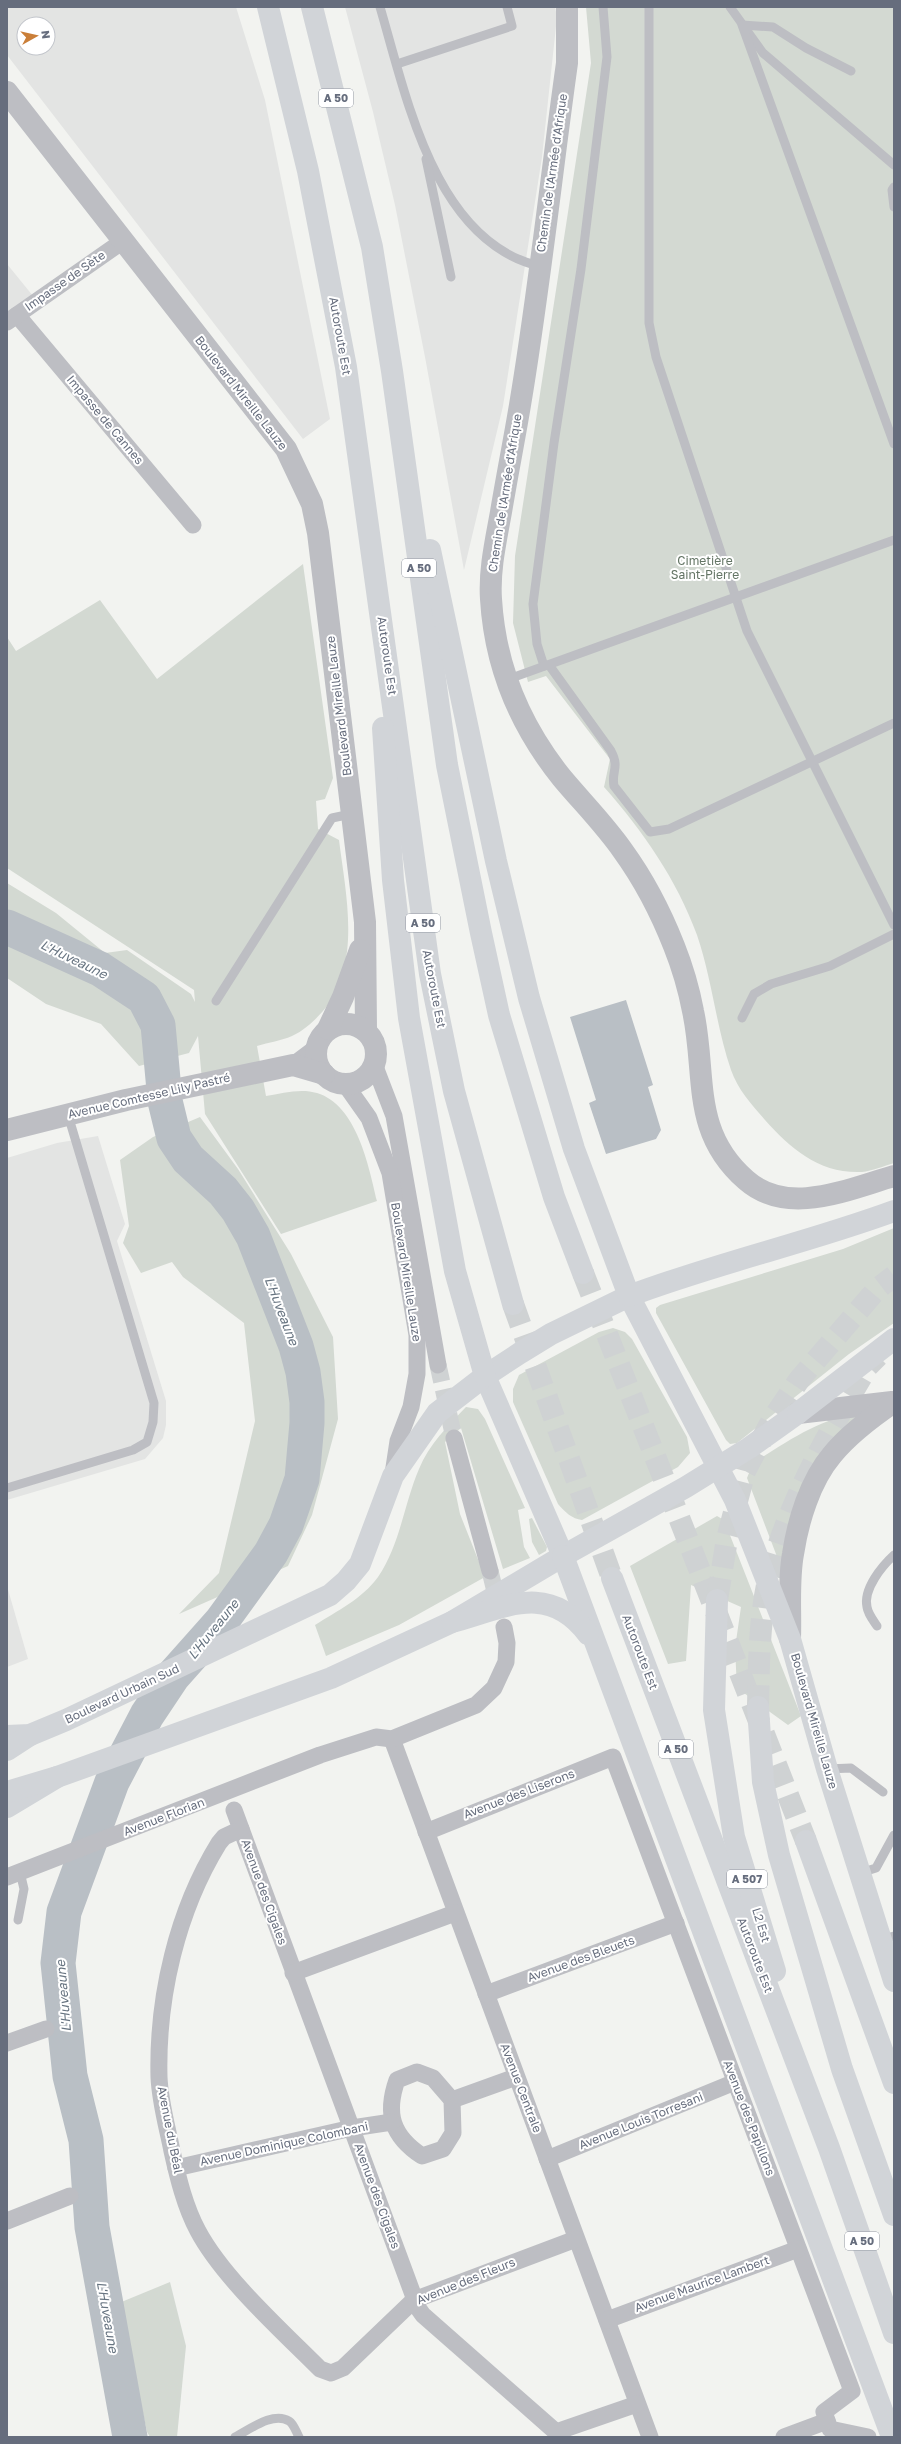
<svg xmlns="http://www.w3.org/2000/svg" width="901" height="2444" font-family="'Golos Text',sans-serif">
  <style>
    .built { fill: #e3e4e3; fill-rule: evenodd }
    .green { fill: #d3d9d2 }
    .water { fill: #b9bfc5 }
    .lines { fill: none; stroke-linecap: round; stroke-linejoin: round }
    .river { stroke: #b9bfc5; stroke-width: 35 }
    .minor-tunnel { stroke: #cfd2d3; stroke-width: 17; stroke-dasharray: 17 8; stroke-linecap: butt }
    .motorway-tunnel { stroke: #cfd2d3; stroke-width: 22; stroke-dasharray: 22 11; stroke-linecap: butt }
    .service { stroke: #bdbec3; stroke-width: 9 }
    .minor { stroke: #bdbec3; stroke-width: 17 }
    .tertiary { stroke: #bdbec3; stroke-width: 22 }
    .secondary { stroke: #d1d4d8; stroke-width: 22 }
    .trunk { stroke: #d1d4d8; stroke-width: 22 }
    .motorway { stroke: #d1d4d8; stroke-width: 22 }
    .labels { text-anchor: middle; stroke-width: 4; stroke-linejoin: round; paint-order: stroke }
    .shield { fill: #fff; stroke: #9499a4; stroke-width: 1 }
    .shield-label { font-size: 11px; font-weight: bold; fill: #666d7d }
    .street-label { font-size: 12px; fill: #666d7d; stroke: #fff }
    .park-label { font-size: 12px; fill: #647565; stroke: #fff }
    .water-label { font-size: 13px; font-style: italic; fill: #677481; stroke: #fff }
  </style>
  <rect width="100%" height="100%" fill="#f2f3f0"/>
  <g class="built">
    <path d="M7,7h229l29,93 65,319 -27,20 -296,-384zM24,24h24v24h-24z"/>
    <path d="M345,7h210l2,10 -15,140 -39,249 -39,164 -39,-213 -30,-152 -22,-93z"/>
    <path d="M7,264l26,32 -26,17z"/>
    <path d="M98,1136l27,88 -8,17 49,160v24l-3,13 -18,21 -138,41v-342l50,-15z"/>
    <path d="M7,1586l21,73 -21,8z"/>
  </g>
  <g class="green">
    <path d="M586,7h308v1156c-10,3 -22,8 -32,9 -42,2 -71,-23 -97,-52 -13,-15 -27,-30 -34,-50 -15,-44 -19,-91 -34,-135 -20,-55 -54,-104 -93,-148l6,-28 -64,-83 -18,6 -15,-59 2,-67 76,-493z"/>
    <path d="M303,564l30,214 -8,21 -9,2 2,28 21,11c7,56 23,124 -16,171 -9,10 -18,19 -31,25 -11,5 -23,6 -35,10l9,50c17,-3 35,-8 51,-3 40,12 52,74 60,108l-96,33 -76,-120 -7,-78 -9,17 -50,13 -38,-42 -55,-20 -39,-26v-95l49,30 49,40 22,-3 64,44 4,8 -1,-12 -187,-122v-231l9,14 84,-51 57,79z"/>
    <path d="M200,1117l38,52 53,85 42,83 5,82 -26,96 -24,51 -109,48 40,-41 36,-152 -11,-98 -61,-46 -11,-15 -31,11 -18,-30 6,-17 -9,-66 33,-23z"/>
    <path d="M894,1228v95l-45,31 -112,89 -7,1 -4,-4 -70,-127v-5l4,-3 183,-56z"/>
    <path d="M613,1328l12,4 7,7 55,98 3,16 -12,14 -96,53c-10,-1 -17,-8 -24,-16l-45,-102v-13l6,-14 80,-43z"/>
    <path d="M466,1407l12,2 7,10 40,89 -7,2 6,37 6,11 -27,11 -42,-141 -16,14 15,72 25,63 -86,48 -73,31 -11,-31c22,-14 47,-26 63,-48 22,-32 26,-73 41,-108 10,-25 29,-43 47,-62z"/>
    <path d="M862,1413l-43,50 -35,112 -37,-97 6,-15c34,-21 68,-46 109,-50z"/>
    <path d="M717,1516l7,4 77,196 -13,9 -51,-37 -2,-40 6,-41 -50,-22 -5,76 -18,3 -38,-98z"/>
    <path d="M532,1518l15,29 -1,4 -7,4 -7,-13 -3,-23z"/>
    <path d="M170,2282l16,64 -9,91h-27l-3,-5 -28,-129z"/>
  </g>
  <path class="water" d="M626,1000l27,85 -5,2 13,43 -5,9 -50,15 -17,-51 7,-3 -26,-83z"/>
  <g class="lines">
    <path class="river" d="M7,927l93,42 44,29 14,27 7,76 9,37 14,21 35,32 15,19 15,26 43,110 7,26 4,30v21l-5,56 -16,46 -15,28 -50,69 -48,54 -26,39 -35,67 -48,130 -6,51 12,113 16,64 6,87 38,210"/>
    <g class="minor-tunnel">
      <path d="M438,1365l16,73"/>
      <path d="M490,1571l9,37"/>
    </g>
    <g class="motorway-tunnel">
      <path d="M583,1273l223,568"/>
      <path d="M513,1304l99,274"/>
      <path d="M717,1600l10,-61 18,-68 27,-51 27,-40 78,-91 17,-13"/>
      <path d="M758,1707c1,-47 1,-101 15,-145 22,-72 57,-132 95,-196l10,-10"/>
    </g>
    <g class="service">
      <path d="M380,7c26,88 54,234 159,259"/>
      <path d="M649,7v316l7,34 91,274 147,294"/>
      <path d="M730,7l33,46 131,112"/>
      <path d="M397,64l115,-38 -5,-19"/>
      <path d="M851,71l-45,-23 -33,-21 -31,-2 152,419"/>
      <path d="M426,159l25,118"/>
      <path d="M894,187l-2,3 2,17"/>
      <path d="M549,665l62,86c9,17 0,20 3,35l36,46 19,-3 225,-106"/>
      <path d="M544,666l-7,-22 -4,-40 21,-161 27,-174 26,-212 -4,-50"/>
      <path d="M506,680l388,-140"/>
      <path d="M216,1001l116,-183 19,-4"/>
      <path d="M742,1018l12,-24 17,-10 59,-18 64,-32"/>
      <path d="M7,1488l126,-38 14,-8 6,-20 1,-19 -86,-288"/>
      <path d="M877,1626c-4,-6 -9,-12 -10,-19 -4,-18 15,-41 27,-52"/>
      <path d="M827,1769l24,-1 32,24"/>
      <path d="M860,1873l16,-5 18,-33"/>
      <path d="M18,1920l6,-31 -4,-17"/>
      <path d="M880,1940l14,-4"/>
      <path d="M235,2437c14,-7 38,-26 54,-16 5,3 7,11 10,16"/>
    </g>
    <g class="minor">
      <path d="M17,315l176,210"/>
      <path d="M7,322l116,-81"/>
      <path d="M374,1064l20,52 44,249"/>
      <path d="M293,1065l24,-18"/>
      <path d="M345,1084l24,34 21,55 27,162v39l-6,33 -13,34 -5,33"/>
      <path d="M454,1438l36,133"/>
      <path d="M392,1739l258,698"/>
      <path d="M234,1810l184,498 5,7 133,117 81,-28"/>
      <path d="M241,1829l-17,8 -5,6c-42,68 -62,154 -60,234 1,25 8,49 13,74 6,27 13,56 26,80 25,47 84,100 122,138l11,4 12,-5 71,-68 162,-61"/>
      <path d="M426,1832l187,-75 239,634 -28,21 6,17 38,8"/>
      <path d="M7,1877l313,-122 56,-18 16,2 84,-34 18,-17 12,-26 1,-19 -3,-16"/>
      <path d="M293,1973l162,-60"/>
      <path d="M486,1994l190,-71"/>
      <path d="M7,2043l39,-14"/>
      <path d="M417,2072l16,6 19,22 1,33 -10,16 -21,7c-30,-20 -37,-42 -25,-76z"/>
      <path d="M452,2100l64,-23"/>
      <path d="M547,2159l188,-77"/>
      <path d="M176,2168l176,-40 40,-6"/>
      <path d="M7,2221l63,-25"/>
      <path d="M607,2320l191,-71"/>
      <path d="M784,2437l43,-16"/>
    </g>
    <g class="tertiary">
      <path d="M567,7v56c-16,114 -28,229 -47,342 -6,36 -13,71 -19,107 -5,28 -12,58 -10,87 4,67 29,127 71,179 20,24 43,47 61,73 21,29 38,62 51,95 8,20 15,44 19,65 14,64 -3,120 53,169 42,37 102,9 148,-4"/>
      <path d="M7,92l279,357 26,55 6,29 47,389 1,108"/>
      <circle cx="346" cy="1054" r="30"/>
      <path d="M328,1029l15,-32 17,-47"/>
      <path d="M7,1130l119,-30 167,-35 31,9"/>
      <path d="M798,1413l94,-11"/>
      <path d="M790,1639c1,-28 -2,-58 3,-85 5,-33 17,-73 39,-99 17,-21 40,-38 62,-53"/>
    </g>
    <g class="secondary">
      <path d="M485,1376l78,180"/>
      <path d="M7,1736l23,-1 36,-15 264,-125 16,-14 14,-17 33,-88 44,-63 48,-37 35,-23 31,-19 78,-38 106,204 55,139 37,130 67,212"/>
      <path d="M7,1807l50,-30 274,-99 121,-56 111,-66 123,-69 63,-39 49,-35"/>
    </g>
    <g class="trunk">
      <path d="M7,1750l23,-15"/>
      <path d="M7,1792l50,-15"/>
    </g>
    <g class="motorway">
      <path d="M268,7l40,164 38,196 84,607 24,117 59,213"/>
      <path d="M312,7l60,240 20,124 55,394 34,168 18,82 55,182 29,76"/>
      <path d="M430,550l66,311 33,137 45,151 55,147c87,-33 178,-53 265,-85"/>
      <path d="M383,728l10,152 16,138 46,253 30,105"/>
      <path d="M798,1413l96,-74"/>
      <path d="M563,1556l329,881"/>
      <path d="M612,1578l217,570 65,185"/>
      <path d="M717,1600l-3,110 20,127 41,134"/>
      <path d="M452,1622c52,-14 96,-41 136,12"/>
      <path d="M758,1707l5,75 16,73 63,214 52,146"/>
      <path d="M806,1841l88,242"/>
    </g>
  </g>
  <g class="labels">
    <g class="shield">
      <rect x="319" y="89" width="34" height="18" rx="3"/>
      <rect x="402" y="559" width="34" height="18" rx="3"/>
      <rect x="406" y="914" width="34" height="18" rx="3"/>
      <rect x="659" y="1740" width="34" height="18" rx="3"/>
      <rect x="727" y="1870" width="40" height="18" rx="3"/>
      <rect x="845" y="2232" width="34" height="18" rx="3"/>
    </g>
    <g class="shield-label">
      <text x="336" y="102">A 50</text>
      <text x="419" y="572">A 50</text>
      <text x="423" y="927">A 50</text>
      <text x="676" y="1753">A 50</text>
      <text x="747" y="1883">A 507</text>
      <text x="862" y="2245">A 50</text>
    </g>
    <g class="street-label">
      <text transform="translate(552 173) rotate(-82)" y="4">Chemin de l'Armée d'Afrique</text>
      <text transform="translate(65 281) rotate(-35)" y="4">Impasse de Sète</text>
      <text transform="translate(340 336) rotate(80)" y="4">Autoroute Est</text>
      <text transform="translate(241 393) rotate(52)" y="4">Boulevard Mireille Lauze</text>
      <text transform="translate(105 420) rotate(50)" y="4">Impasse de Cannes</text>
      <text transform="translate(505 493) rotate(-81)" y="4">Chemin de l'Armée d'Afrique</text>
      <text transform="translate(387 656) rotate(82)" y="4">Autoroute Est</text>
      <text transform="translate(339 706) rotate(-97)" y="4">Boulevard Mireille Lauze</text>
      <text transform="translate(434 989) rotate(79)" y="4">Autoroute Est</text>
      <text transform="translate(149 1096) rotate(-13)" y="4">Avenue Comtesse Lily Pastré</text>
      <text transform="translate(406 1272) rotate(81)" y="4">Boulevard Mireille Lauze</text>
      <text transform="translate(640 1652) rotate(69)" y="4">Autoroute Est</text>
      <text transform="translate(122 1694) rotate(-25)" y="4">Boulevard Urbain Sud</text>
      <text transform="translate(814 1721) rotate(74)" y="4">Boulevard Mireille Lauze</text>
      <text transform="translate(519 1794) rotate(-21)" y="4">Avenue des Liserons</text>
      <text transform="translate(164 1817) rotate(-21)" y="4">Avenue Florian</text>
      <text transform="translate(264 1892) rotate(70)" y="4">Avenue des Cigales</text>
      <text transform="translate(761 1925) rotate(73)" y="4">L2 Est</text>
      <text transform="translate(755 1955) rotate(69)" y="4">Autoroute Est</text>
      <text transform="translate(581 1959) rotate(-20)" y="4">Avenue des Bleuets</text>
      <text transform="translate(521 2088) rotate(69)" y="4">Avenue Centrale</text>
      <text transform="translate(749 2118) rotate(69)" y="4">Avenue des Papillons</text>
      <text transform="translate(641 2121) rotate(-22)" y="4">Avenue Louis Torresani</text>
      <text transform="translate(170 2130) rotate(79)" y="4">Avenue du Béal</text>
      <text transform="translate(284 2144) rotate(-12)" y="4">Avenue Dominique Colombani</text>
      <text transform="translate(377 2196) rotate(70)" y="4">Avenue des Cigales</text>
      <text transform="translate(466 2281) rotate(-22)" y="4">Avenue des Fleurs</text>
      <text transform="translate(702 2284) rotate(-20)" y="4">Avenue Maurice Lambert</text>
    </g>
    <g class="park-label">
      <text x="705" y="565">Cimetière<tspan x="705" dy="14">Saint-Pierre</tspan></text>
    </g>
    <g class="water-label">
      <text transform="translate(74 959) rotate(26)" y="5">L'Huveaune</text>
      <text transform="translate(282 1311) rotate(69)" y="5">L'Huveaune</text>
      <text transform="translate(213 1629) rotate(-51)" y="5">L'Huveaune</text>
      <text transform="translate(63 1996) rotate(-95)" y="5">L'Huveaune</text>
      <text transform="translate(108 2317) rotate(80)" y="5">L'Huveaune</text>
    </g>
  </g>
  <rect width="901" height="2444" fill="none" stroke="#666d7d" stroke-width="16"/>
  <g transform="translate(36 36) rotate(82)"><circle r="19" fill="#ffffff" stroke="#c2c5cb"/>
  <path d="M0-3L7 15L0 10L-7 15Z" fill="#ca7f39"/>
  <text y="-6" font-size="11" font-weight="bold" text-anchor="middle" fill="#666d7d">N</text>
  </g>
</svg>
